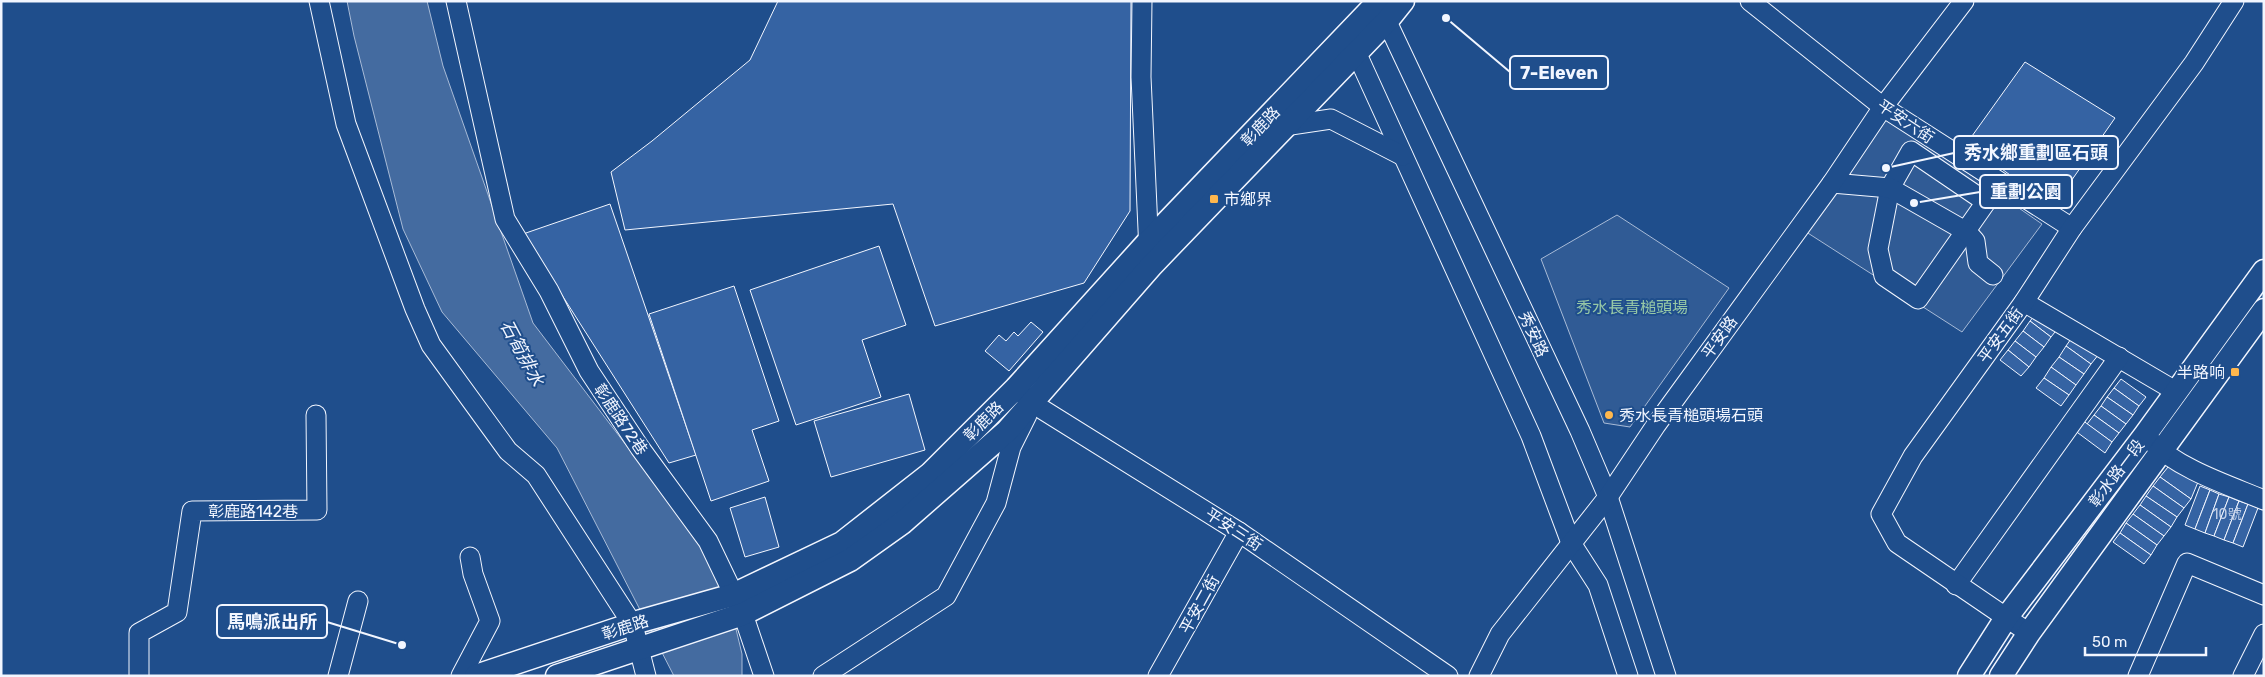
<svg xmlns="http://www.w3.org/2000/svg" width="2265" height="677" font-family="Rubik,'Noto Sans TC',sans-serif">
  <style>
    .built { fill: #305b95; stroke: #a8bbd7 }
    .water { fill: #446ba0; stroke: #a8bbd7 }
    .building { fill: #3563a3; stroke: #f2f6ff }
    .lines { fill: none; stroke-linecap: round; stroke-linejoin: round }
    .minor-casing { stroke: #f2f6ff; stroke-width: 21 }
    .major-casing { stroke: #f2f6ff; stroke-width: 25 }
    .minor { stroke: #1f4e8c; stroke-width: 19 }
    .major { stroke: #1f4e8c; stroke-width: 22 }
    .poi-dot { fill: #ffb74d; stroke: #1f4e8c; stroke-width: 2 }
    .labels { text-anchor: middle; stroke-width: 4; stroke-linejoin: round; paint-order: stroke }
    .number-label { font-size: 14px; fill: #c3d1e8 }
    .street-label { font-size: 16px; fill: #f2f6ff; stroke: #1f4e8c }
    .poi-label { font-size: 16px; fill: #f2f6ff; stroke: #1f4e8c; text-anchor: start }
    .park-label { font-size: 16px; fill: #97c8a6; stroke: #1f4e8c }
    .water-label { font-size: 18px; font-style: italic; fill: #f2f6ff; stroke: #1f4e8c }
    .leader { fill: none; stroke: #f2f6ff; stroke-width: 2 }
    .callout-dot { fill: #f2f6ff; stroke: #1f4e8c; stroke-width: 2 }
    .callout { fill: #1f4e8c; stroke: #f2f6ff; stroke-width: 2 }
    .callout-label { font-size: 18px; text-anchor: middle; font-weight: bold; fill: #f2f6ff }
  </style>
  <rect width="100%" height="100%" fill="#1f4e8c"/>
  <g class="built">
    <path d="M1881,113l161,111 -80,108 -162,-104z"/>
    <path d="M1617,215l112,73 -99,139 -26,-4 -63,-164z"/>
  </g>
  <path class="water" d="M347,1h80l16,65 90,257 189,248 20,83v22h-68l-117,-228 -115,-136 -39,-83 -49,-193z"/>
  <g class="building">
    <path d="M778,1h353l-1,210 -46,72 -149,43 -42,-122 -268,26 -14,-58 41,-31 98,-81z"/>
    <path d="M2025,62l90,56 -62,89 -86,-64z"/>
    <path d="M610,204l86,251 -27,8 -146,-229z"/>
    <path d="M879,246l27,79 -44,15 19,57 -85,28 -46,-135z"/>
    <path d="M734,286l45,135 -27,9 17,51 -58,20 -62,-187z"/>
    <path d="M2038,311l21,16 -8,10 -21,-16z"/>
    <path d="M2030,321l21,16 -7,10 -21,-16z"/>
    <path d="M1031,322l12,10 -34,39 -24,-20 14,-16 7,6 8,-9 4,4z"/>
    <path d="M2023,331l21,16 -8,10 -21,-16z"/>
    <path d="M2073,336l26,18 -8,10 -25,-18z"/>
    <path d="M2015,341l21,16 -7,10 -21,-17z"/>
    <path d="M2066,346l25,18 -7,10 -25,-17z"/>
    <path d="M2008,350l21,17 -8,9 -21,-16z"/>
    <path d="M2059,357l25,17 -8,11 -25,-18z"/>
    <path d="M2051,367l25,18 -7,10 -25,-17z"/>
    <path d="M2044,378l25,17 -8,11 -25,-18z"/>
    <path d="M2121,379l25,18 -7,9 -25,-18z"/>
    <path d="M2114,388l25,18 -6,9 -26,-18z"/>
    <path d="M909,394l16,56 -94,27 -17,-56z"/>
    <path d="M2107,397l26,18 -7,9 -25,-18z"/>
    <path d="M2101,406l25,18 -7,9 -25,-18z"/>
    <path d="M2094,415l25,18 -7,9 -25,-18z"/>
    <path d="M2078,417l34,25 -7,11 -35,-26z"/>
    <path d="M2179,465l19,17 -7,17 -31,-22 8,-10z"/>
    <path d="M2160,477l31,22 -7,9 -31,-22z"/>
    <path d="M2153,486l31,22 -7,9 -31,-21z"/>
    <path d="M2200,486l10,4 -15,39 -10,-4z"/>
    <path d="M2210,490l9,4 -14,39 -10,-4z"/>
    <path d="M2219,494l10,3 -15,39 -9,-3z"/>
    <path d="M2146,496l31,21 -6,10 -31,-22z"/>
    <path d="M765,497l14,50 -34,10 -15,-49z"/>
    <path d="M2229,497l10,4 -15,39 -10,-4z"/>
    <path d="M2239,501l9,3 -15,39 -9,-3z"/>
    <path d="M2248,504l10,4 -15,39 -10,-4z"/>
    <path d="M2140,505l31,22 -7,9 -31,-22z"/>
    <path d="M2133,514l31,22 -7,9 -31,-22z"/>
    <path d="M2126,523l31,22 -6,10 -31,-22z"/>
    <path d="M2120,533l31,22 -7,9 -31,-22z"/>
  </g>
  <g class="lines">
    <defs>
      <g id="minor">
        <path d="M319,1l27,123 69,185 16,36 77,106 28,24 97,150 13,51"/>
        <path d="M456,1l49,218 44,72 40,80 51,77 68,93 35,73 21,62"/>
        <path d="M1142,1l-1,76 8,174"/>
        <path d="M1750,1l133,106 189,121"/>
        <path d="M1381,9l199,422 28,66 58,179"/>
        <path d="M1351,41l180,395 40,107 27,42 30,91"/>
        <path d="M1284,126l47,-7 72,37"/>
        <path d="M1911,151l75,51 -68,97 -34,-23 -6,-27 12,-61z"/>
        <path d="M1832,183l58,5 77,44 8,9 3,22 15,12"/>
        <path d="M2024,302l153,90"/>
        <path d="M1022,393l10,10 207,129 209,144"/>
        <path d="M2151,441c27,28 77,44 113,59"/>
        <path d="M1956,585l163,-228"/>
        <path d="M2029,633l-132,-90 -16,-29 32,-58 111,-154 48,-74 122,-165 40,-62"/>
        <path d="M139,676v-43l38,-21 15,-101 125,-1 -1,-95"/>
        <path d="M338,676l20,-75"/>
        <path d="M461,676l29,-55 -17,-47 -3,-17"/>
        <path d="M823,676l123,-80 50,-93 15,-56 16,-32"/>
        <path d="M1158,676l81,-144"/>
        <path d="M1479,676l21,-42 108,-137 48,-72 176,-242 51,-76 81,-106"/>
        <path d="M2138,676l49,-113 77,32"/>
        <path d="M2243,676l21,-42"/>
      </g>
      <g id="major">
        <path d="M476,676l165,-55 92,-26 109,-52 88,-69 86,-86 131,-145 232,-242"/>
        <path d="M557,676l186,-62 107,-54 52,-37 105,-92 145,-166 235,-244 16,-20"/>
        <path d="M1969,676l37,-58 139,-183 119,-164"/>
        <path d="M2001,676l28,-43 235,-323"/>
      </g>
    </defs>
    <use href="#minor" class="minor-casing"/>
    <use href="#major" class="major-casing"/>
    <use href="#minor" class="minor"/>
    <use href="#major" class="major"/>
  </g>
  <g class="poi-dot">
    <rect x="1209" y="194" width="10" height="10" rx="2.5"/>
    <rect x="2230" y="367" width="10" height="10" rx="2.5"/>
    <circle cx="1609" cy="415" r="5"/>
  </g>
  <g class="labels">
    <g class="number-label">
      <text x="2227" y="519">10號</text>
    </g>
    <g class="street-label">
      <text transform="translate(1906 121) rotate(34)" y="6">平安六街</text>
      <text transform="translate(1260 126) rotate(-46)" y="6">彰鹿路</text>
      <text transform="translate(1534 334) rotate(65)" y="6">秀安路</text>
      <text transform="translate(2000 335) rotate(-54)" y="6">平安五街</text>
      <text transform="translate(1719 337) rotate(-54)" y="6">平安路</text>
      <text transform="translate(621 419) rotate(56)" y="6">彰鹿路72巷</text>
      <text transform="translate(983 421) rotate(-45)" y="6">彰鹿路</text>
      <text transform="translate(2116 473) rotate(-53)" y="6">彰水路一段</text>
      <text x="253" y="517">彰鹿路142巷</text>
      <text transform="translate(1234 529) rotate(33)" y="6">平安三街</text>
      <text transform="translate(1199 604) rotate(-61)" y="6">平安二街</text>
      <text transform="translate(625 627) rotate(-18)" y="6">彰鹿路</text>
    </g>
    <g class="poi-label">
      <text x="1224" y="205">市鄉界</text>
      <text x="2225" y="378" text-anchor="end">半路响</text>
      <text x="1619" y="421">秀水長青槌頭場石頭</text>
    </g>
    <g class="park-label">
      <text x="1632" y="313">秀水長青槌頭場</text>
    </g>
    <g class="water-label">
      <text transform="translate(522 353) rotate(62)" y="6">石筍排水</text>
    </g>
  </g>
  <path class="leader" d="M1446 18L1510 72M1886 168L1954 153M1914 203L1980 192M402 645L327 622"/>
  <g class="callout-dot">
    <circle cx="1446" cy="18" r="5"/>
    <circle cx="1886" cy="168" r="5"/>
    <circle cx="1914" cy="203" r="5"/>
    <circle cx="402" cy="645" r="5"/>
  </g>
  <g class="callout">
    <rect x="1510" y="56" width="98" height="33" rx="5"/>
    <rect x="1954" y="136" width="164" height="33" rx="5"/>
    <rect x="1980" y="175" width="92" height="33" rx="5"/>
    <rect x="217" y="605" width="110" height="33" rx="5"/>
  </g>
  <g class="callout-label">
    <text x="1559" y="79">7-Eleven</text>
    <text x="2036" y="159">秀水鄉重劃區石頭</text>
    <text x="2026" y="198">重劃公園</text>
    <text x="272" y="628">馬鳴派出所</text>
  </g>
  <rect width="2265" height="677" fill="none" stroke="#f2f6ff" stroke-width="5"/>
  <path d="M2085 647v8h121v-8" fill="none" stroke="#f2f6ff" stroke-width="2.5"/>
  <text x="2092" y="647" font-size="15" fill="#f2f6ff" stroke="#1f4e8c" stroke-width="4" paint-order="stroke">50 m</text>
</svg>
